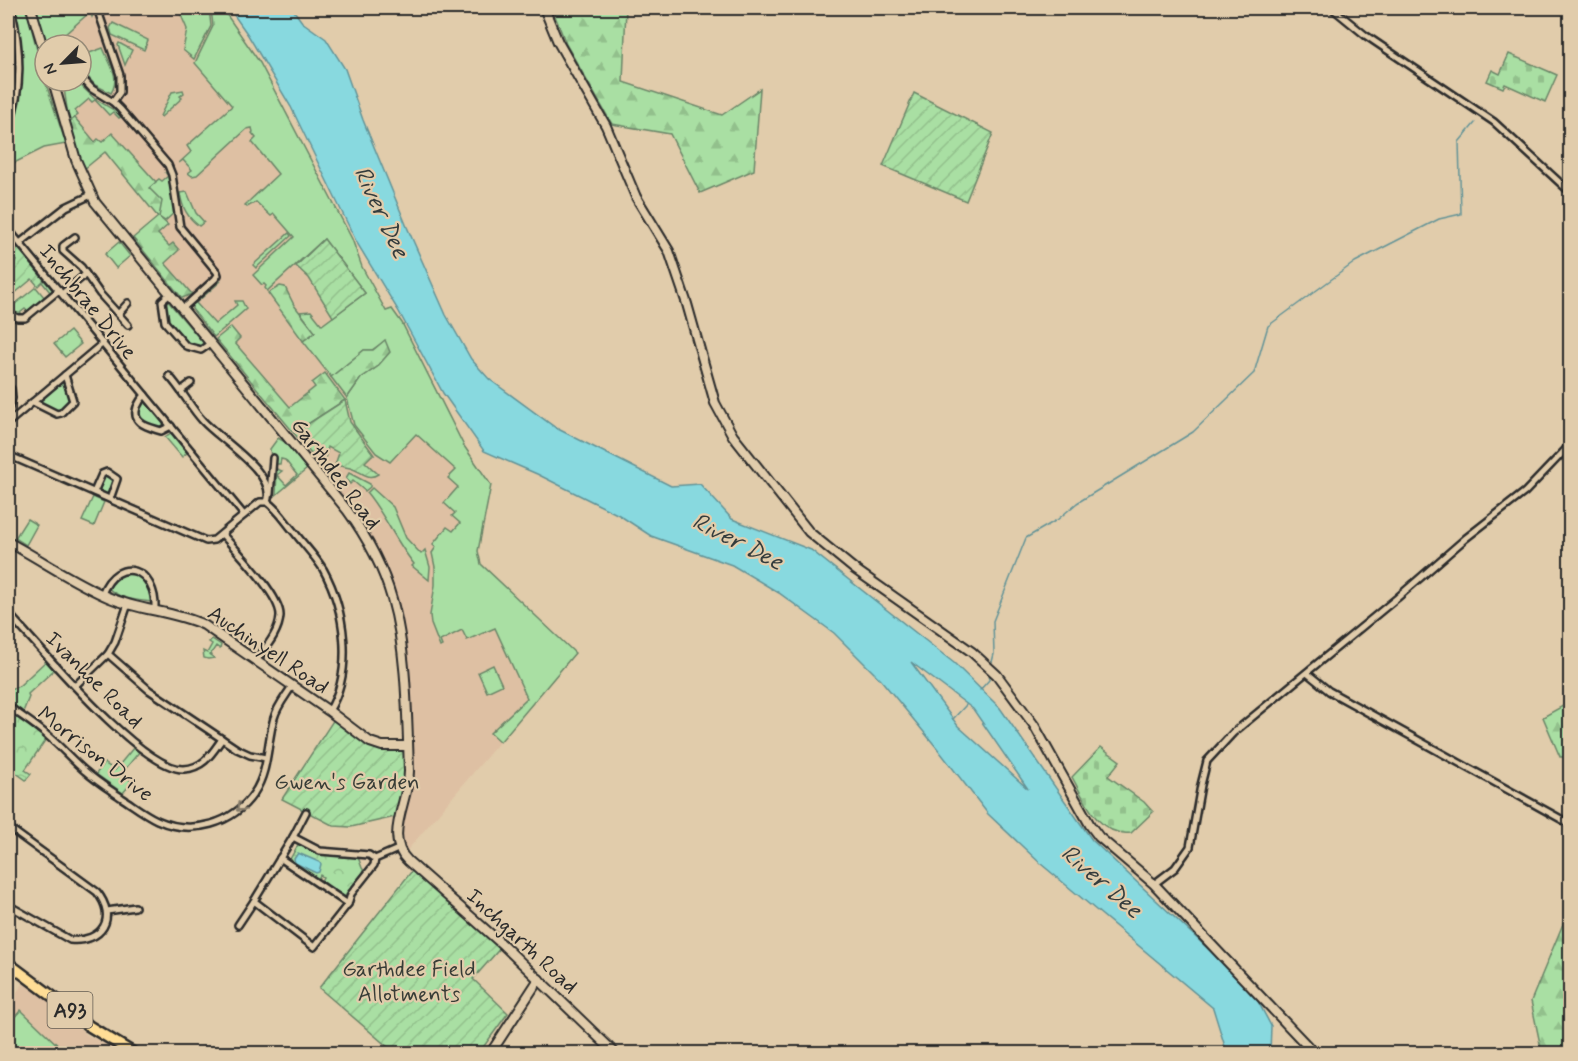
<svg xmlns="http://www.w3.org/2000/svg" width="1578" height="1061" font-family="Mynerve,sans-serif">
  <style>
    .built { fill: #dec0a3 }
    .grass { fill: #a9dfa3; stroke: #6a8567; stroke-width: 1.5 }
    .forest { fill: url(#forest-firs); stroke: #6a8567; stroke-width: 1.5 }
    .cemetery { fill: url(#cemetery-stones); stroke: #6a8567; stroke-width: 1.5 }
    .park { fill: url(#park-crowns); stroke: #6a8567; stroke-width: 1.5 }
    .garden { fill: url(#garden-furrows); stroke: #6a8567; stroke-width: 1.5 }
    .water { fill: #88d9df; stroke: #639397; stroke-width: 1.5; fill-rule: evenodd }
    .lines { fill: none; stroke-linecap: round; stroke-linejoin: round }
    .stream { stroke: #639397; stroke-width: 1.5 }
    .street-casing { stroke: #2b2b2b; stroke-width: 10 }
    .secondary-casing { stroke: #2b2b2b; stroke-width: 12 }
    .primary-casing { stroke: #2b2b2b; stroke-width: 14 }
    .street { stroke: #e1ccab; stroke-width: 5 }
    .secondary { stroke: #e1ccab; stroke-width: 8 }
    .primary { stroke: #ffdd96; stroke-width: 9 }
    .oneway { stroke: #867c6b }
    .labels { text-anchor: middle; stroke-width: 4.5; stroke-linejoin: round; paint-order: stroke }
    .shield { fill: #e1ccab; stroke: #625b51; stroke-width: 1.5 }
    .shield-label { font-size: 21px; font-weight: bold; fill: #2b2b2b }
    .street-label { font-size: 22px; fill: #2b2b2b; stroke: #e1ccab }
    .park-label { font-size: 22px; fill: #383d37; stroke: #e1ccab }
    .water-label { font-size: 24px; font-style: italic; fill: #343c3d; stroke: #e1ccab }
  </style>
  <defs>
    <pattern id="forest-firs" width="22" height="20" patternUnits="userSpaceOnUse" patternTransform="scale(1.5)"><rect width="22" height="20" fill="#a9dfa3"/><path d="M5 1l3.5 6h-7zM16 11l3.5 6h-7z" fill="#92c08c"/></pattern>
    <pattern id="cemetery-stones" width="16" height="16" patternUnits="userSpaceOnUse" patternTransform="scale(1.5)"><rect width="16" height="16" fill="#a9dfa3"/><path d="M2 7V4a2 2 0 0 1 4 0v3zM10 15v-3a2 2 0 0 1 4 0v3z" fill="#92c08c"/></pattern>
    <pattern id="park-crowns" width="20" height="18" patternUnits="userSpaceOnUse" patternTransform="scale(1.5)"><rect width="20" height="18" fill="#a9dfa3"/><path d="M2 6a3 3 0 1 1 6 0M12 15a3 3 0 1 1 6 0" fill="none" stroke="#92c08c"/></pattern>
    <pattern id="garden-furrows" width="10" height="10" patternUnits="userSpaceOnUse" patternTransform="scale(1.5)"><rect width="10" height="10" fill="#a9dfa3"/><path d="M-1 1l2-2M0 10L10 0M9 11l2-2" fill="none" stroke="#92c08c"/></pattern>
  </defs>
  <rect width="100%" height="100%" fill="#e1ccab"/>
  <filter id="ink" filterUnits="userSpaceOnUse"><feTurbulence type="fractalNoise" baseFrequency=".0167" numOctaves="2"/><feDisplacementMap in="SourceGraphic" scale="12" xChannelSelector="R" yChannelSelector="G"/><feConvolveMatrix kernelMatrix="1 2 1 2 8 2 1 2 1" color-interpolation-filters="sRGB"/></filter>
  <g filter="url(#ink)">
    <g class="built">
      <path d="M35,8h187l38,55 23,42 69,134 10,28 24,44 6,-2 10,14 62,123 27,39 -13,66 3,13 94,89 -170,200 -6,-21 12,-48 2,-26 -1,-52 -9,-87 -11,-38 -30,-58 -39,-55 1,-6 -8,-2 -183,-222 25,-21 -53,-65 -29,-4 -14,-67h19v-36h-33z"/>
      <path d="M24,983l36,26 27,26 37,18 -116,1v-51z"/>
    </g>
    <g class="grass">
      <path d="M13,8h13l1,3 18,70 21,63 -22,4 -36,18v-31l9,-29 5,-32 -2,-38z"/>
      <path d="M35,8h57l2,4 -2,5 -2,-5 -27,24 3,9h-18z"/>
      <path d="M178,8h31l2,18 -17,33 -11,-9 4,-21z"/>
      <path d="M211,8h11l38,55 92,176 10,28 24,44 6,-2 10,14 62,123 27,39 -13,66 3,13 94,89 -75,89 -10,-9 37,-35 -32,-70 -28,12 -5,-10 -22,11 2,5 -2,1 -9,-23 -1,-9 5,-30v-18l-3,-14 4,-6 -3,-3 14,-17 6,4 7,-8 -8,-7 3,-3 -11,-10 14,-16 -10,-9 8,-8 -40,-36 -26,28 -14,-9 -22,-28 -7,-27 14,-20 16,-11 8,-26 -13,9h-8l-33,27 -28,-36 12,-9 -15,-20 11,-1 11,14 43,-32 -41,-54 -57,52 -2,-3 1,-2 -2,-2 -2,1 -9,-10 41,-38 -20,-23 -3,2 -15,-14 -9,5 -2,-2 33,-31 -26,-32 4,-4 -4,-5 1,-1 -1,-4 -5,1 -50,46 -5,1 -4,-3 4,-3 -9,-10 -4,3 12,-11 -4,-6 45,-40 -37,-43 18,-37z"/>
      <path d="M113,23l35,17 -4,10 -32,-15 -2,-7z"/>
      <path d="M119,43l13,7 -7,15 -7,-20z"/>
      <path d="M103,48c6,15 18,29 8,45l-16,-8 -14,-16v-13z"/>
      <path d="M68,81l9,1 18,17 19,11 7,7 -2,1 -6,-6 -4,3 -14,-15 -3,2 -3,-3 -14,12 3,4 -9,7 -5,-34z"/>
      <path d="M183,90l1,3 -4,3 2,2 -21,19 -1,-1 12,-24z"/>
      <path d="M165,172l4,4 6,36 -10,9 -6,-4 -10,-30 10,-8 3,2 6,-5z"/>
      <path d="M187,192l9,21 8,9 -5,4c-12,-9 -17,-19 -19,-33z"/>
      <path d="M289,233l2,3 -35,32 -3,-3z"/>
      <path d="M119,242l11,14 -14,12 -11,-14z"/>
      <path d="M44,280l10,12 -25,21 -4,-4 -9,7 -8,-4v-6l2,2 26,-21 8,10 6,-5 -8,-10z"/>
      <path d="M221,281l-25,22 19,21 22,-19 -2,-4h7l4,8 -32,28 -22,-28v-5l25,-22z"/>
      <path d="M167,300l38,45 -5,3 -14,-4 -20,-26 -2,-15z"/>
      <path d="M62,383l4,2 4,15 -1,3 -10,8h-3l-14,-6 -1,-4z"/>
      <path d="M144,401l21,25 -4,3 -18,-7 -6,-8 4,-11z"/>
      <path d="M171,433l16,20 -5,4 -17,-20z"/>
      <path d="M278,438l7,4 22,27 -31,26 1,-26 5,2 -5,4 9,10 11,-10 -12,-15 -4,-1 -1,5h-5l1,-6h-5l-1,-9z"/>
      <path d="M349,473l21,11v3l-5,4 -12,-10 -3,3 -4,-6z"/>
      <path d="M107,475l7,4 1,3 -6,13 -11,-6 6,-13z"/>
      <path d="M372,488l21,19 13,31 15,16 4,-4 5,17 -1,13 -17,-14 2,-2c-18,-22 -29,-49 -47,-71z"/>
      <path d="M93,497l11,5 -10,24 -12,-5z"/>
      <path d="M27,519l10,6 -11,20 -11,-7z"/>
      <path d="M128,572c15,3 26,14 24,30 -14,-2 -36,-3 -44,-15 4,-9 10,-12 20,-15z"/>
      <path d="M212,639l9,6 -1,4 -4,-3 -6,9 4,3 -6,1 -4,-1 -1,-7 4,2 5,-9 -3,-2z"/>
      <path d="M46,661l8,9 -26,24 1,3 -6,15 -15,-11v-11l11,-4z"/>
      <path d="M493,665l9,20 -15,7 -9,-20z"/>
      <path d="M134,747l6,4 -18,22 10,9 -9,11 -27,-19 8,-11 11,7z"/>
      <path d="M21,1010l45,43h-58v-29z"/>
    </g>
    <g class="forest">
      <path d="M552,8h74l-3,74 99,33 38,-26 -6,81 -54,23 -30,-59 -58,-10 -46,-80z"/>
      <path d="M75,118l20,24 3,-3 4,3 10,-9 44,49 -7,6 13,13 -3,16 9,8 -10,9 11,12 4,-3 6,7 -14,13 27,31 -10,4 -49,-60 25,-21 -53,-65 -22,18 -14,-48z"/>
      <path d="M280,286l5,1 9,18 21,27 -12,9 -35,-48z"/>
      <path d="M231,327l9,11 -5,5 55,64 25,-20 -3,-4 13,-10 20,27 -51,33 -78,-94z"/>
      <path d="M385,340l5,12 -13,15 -16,11 -14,20 -16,-21 33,-27h9z"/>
      <path d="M1570,702v55h-10l-17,-40z"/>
      <path d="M1570,907v146h-28l-11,-52z"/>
    </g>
    <g class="cemetery">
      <path d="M1509,54l48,21 -12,27 -40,-18 -2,4 -16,-7 5,-11 8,4z"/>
      <path d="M1101,747l19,14 -12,15 36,26 9,10 -22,21c-33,4 -46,-33 -59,-56z"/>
    </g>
    <g class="park">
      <path d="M70,331l11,13 -16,13 -11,-13z"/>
      <path d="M8,710l38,29 -21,31 6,4 -5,6 -18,-13z"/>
      <path d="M299,843l14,8 14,4 31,2 4,11 3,4 -19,25h-4l-21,-16 2,-4 -3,-2 -2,4 -5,-1 -24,-17z"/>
    </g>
    <g class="garden">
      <path d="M914,93l79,40 -27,68 -83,-35z"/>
      <path d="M324,239l41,54 -32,24 -24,-39 -13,-12z"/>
      <path d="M18,248l26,32 -6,6 -6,-7 -24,20v-31l8,-7 -5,-7z"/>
      <path d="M345,400l5,22 24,33h-2l-7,7 13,12c-11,7 -16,-3 -28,-6 -5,-1 -10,-2 -15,-3l4,-12 -11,-6 -4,15 -8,-2 -22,-27z"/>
      <path d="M336,716l34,26 37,4 2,25 -10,45 -48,11 -17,-1 -52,-27z"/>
      <path d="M415,867l88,78 -30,34 35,34 -29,40h-84l-76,-65z"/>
    </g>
    <g class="water">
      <path d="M229,8h63l10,14 24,17 19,30 18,51 44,107 39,88 25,44 18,20 67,49 115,58 29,-2 32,35 79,31 143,113 46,45 92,132 160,150 19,36 -1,27h-43l-14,-45 -172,-144 -53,-50 -51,-66 -56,-68 -47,-47 -55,-40 -47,-28 -81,-29 -32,-21 -82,-41 -53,-23 -41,-58 -45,-83 -41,-67 -66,-136 -43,-72zM911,662l62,47 55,80 -70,-63z"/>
      <path d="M298,853l21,9 2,2 -2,8 -3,1 -21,-10 -1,-4z"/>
    </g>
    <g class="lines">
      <g class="stream">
        <path d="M1057,520l20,-17 116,-71 61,-59 14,-47 87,-64 84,-43 22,-5 -2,-72 16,-19"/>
        <path d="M992,662l2,-8 -1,-33 33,-83 29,-17"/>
        <path d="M980,690l9,-10 1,-6"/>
        <path d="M953,719l13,-14"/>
      </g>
      <defs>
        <g id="street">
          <path d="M97,8l23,67v17l-7,10"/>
          <path d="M1332,8l33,27 129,87 76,70"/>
          <path d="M81,77l11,12 21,13 7,7 48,56 4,10 8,52 37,45 1,3 -3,4 -33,30"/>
          <path d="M8,128c15,-40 13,-79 3,-120"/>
          <path d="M8,229l236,286"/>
          <path d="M75,237l-12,9v5l18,16 19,27 28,31"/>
          <path d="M20,243l46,-36 25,-12"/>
          <path d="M62,294l24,-20"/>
          <path d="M170,294l-8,7 3,21 21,24 15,4 10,-7"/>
          <path d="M119,313l9,-10"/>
          <path d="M8,314l10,4h7l34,-28"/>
          <path d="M169,376c13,14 21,31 34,45 17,19 75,53 64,81"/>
          <path d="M8,386l3,3 1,9 -4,13"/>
          <path d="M182,390l9,-7"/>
          <path d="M145,395c-4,4 -6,7 -8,12 -6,17 12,20 24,24l10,-5"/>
          <path d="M33,402l24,12 4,-1 12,-12 -8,-26"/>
          <path d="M8,423l95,-80"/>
          <path d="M8,455l198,86 8,-1 46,-38h7"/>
          <path d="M94,492l8,-18 5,-2 10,7 -7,20"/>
          <path d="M270,494l3,-36"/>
          <path d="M267,502c11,7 19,21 28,31 9,12 20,23 28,36 22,40 31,101 6,142"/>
          <path d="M222,534c14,16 59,62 58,82 -1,17 -15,32 -24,45"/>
          <path d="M102,594c16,-40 55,-26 53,16"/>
          <path d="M8,613c30,32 134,158 176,156 20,-1 28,-16 38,-30"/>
          <path d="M108,654l41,36 88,59 13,6 16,3"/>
          <path d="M1307,673l22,18 241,133"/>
          <path d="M75,686l33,-32 7,-12 13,-38"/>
          <path d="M8,706c13,10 28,19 40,30 13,11 24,24 37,35 11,10 24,18 37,27 11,7 22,16 35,22 35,16 76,4 97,-27 15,-22 13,-51 20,-75 3,-12 12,-22 18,-32"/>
          <path d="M8,827l89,65c21,26 5,51 -27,48l-62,-35"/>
          <path d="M293,837l13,-25"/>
          <path d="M280,858l68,46"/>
          <path d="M375,859l-1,6 -23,29 -3,10 -34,43 -60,-46 39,-64 27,14 49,4 6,4 23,-10"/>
          <path d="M1154,884l21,-16 15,-21 11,-62 6,-24 26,-28 164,-135 69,-60 59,-46 45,-47"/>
          <path d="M107,911l28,-4"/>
          <path d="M238,925l16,-24"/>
        </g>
        <g id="secondary">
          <path d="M31,8l14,46"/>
          <path d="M544,8l14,34 48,84 30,71 33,54 18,53 28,99 18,33 76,96 44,36 119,84 25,23 37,50 56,100 9,12 55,47 161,170"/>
          <path d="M53,81l23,79 19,42 252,308c19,26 36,57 45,89 15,52 15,117 17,172 0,30 -26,66 -1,90l95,84 113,109"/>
          <path d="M8,542c34,18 66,41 102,56 31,13 64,13 94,27l125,86 41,31 12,4h25"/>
          <path d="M490,1054l49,-75"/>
        </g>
        <path id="primary" d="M8,963l52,39 29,24 46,28"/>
      </defs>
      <use href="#street" class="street-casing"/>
      <use href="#secondary" class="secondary-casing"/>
      <use href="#primary" class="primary-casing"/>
      <use href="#street" class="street"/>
      <use href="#secondary" class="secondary"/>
      <use href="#primary" class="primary"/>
    </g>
    <defs><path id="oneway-chevron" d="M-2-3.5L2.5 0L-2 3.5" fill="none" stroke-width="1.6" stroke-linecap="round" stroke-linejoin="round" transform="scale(1.5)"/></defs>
    <use class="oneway" href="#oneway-chevron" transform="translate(240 808) rotate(138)"/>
  </g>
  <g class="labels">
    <rect class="shield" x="47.5" y="992" width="45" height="36" rx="4.5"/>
    <g class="shield-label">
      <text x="70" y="1017">A93</text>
    </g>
    <g class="street-label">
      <text transform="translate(89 301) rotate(51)" y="8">Inchbrae Drive</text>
      <text transform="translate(337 473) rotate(53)" y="8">Garthdee Road</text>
      <text transform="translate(269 649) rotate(34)" y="8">Auchinyell Road</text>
      <text transform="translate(95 679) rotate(45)" y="8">Ivanhoe Road</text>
      <text transform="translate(96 753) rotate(38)" y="8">Morrison Drive</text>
      <text transform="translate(523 940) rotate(43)" y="8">Inchgarth Road</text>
    </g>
    <g class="park-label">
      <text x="347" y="789">Gwen's Garden</text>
      <text x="409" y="976">Garthdee Field<tspan x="409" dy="25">Allotments</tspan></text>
    </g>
    <g class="water-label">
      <text transform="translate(382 212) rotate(65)" y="8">River Dee</text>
      <text transform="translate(738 541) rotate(27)" y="8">River Dee</text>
      <text transform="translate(1102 881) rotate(41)" y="8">River Dee</text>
    </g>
  </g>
  <rect width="1578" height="1061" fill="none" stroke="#e1ccab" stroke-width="30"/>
  <rect x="15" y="15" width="1548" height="1031" fill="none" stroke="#2b2b2b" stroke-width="2" filter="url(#ink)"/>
  <g transform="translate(63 63) rotate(245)"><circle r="28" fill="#e1ccab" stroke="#988c78" stroke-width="1.5"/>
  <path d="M0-4.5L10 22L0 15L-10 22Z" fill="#2b2b2b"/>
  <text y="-9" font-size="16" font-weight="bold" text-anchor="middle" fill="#2b2b2b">N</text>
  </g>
</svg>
